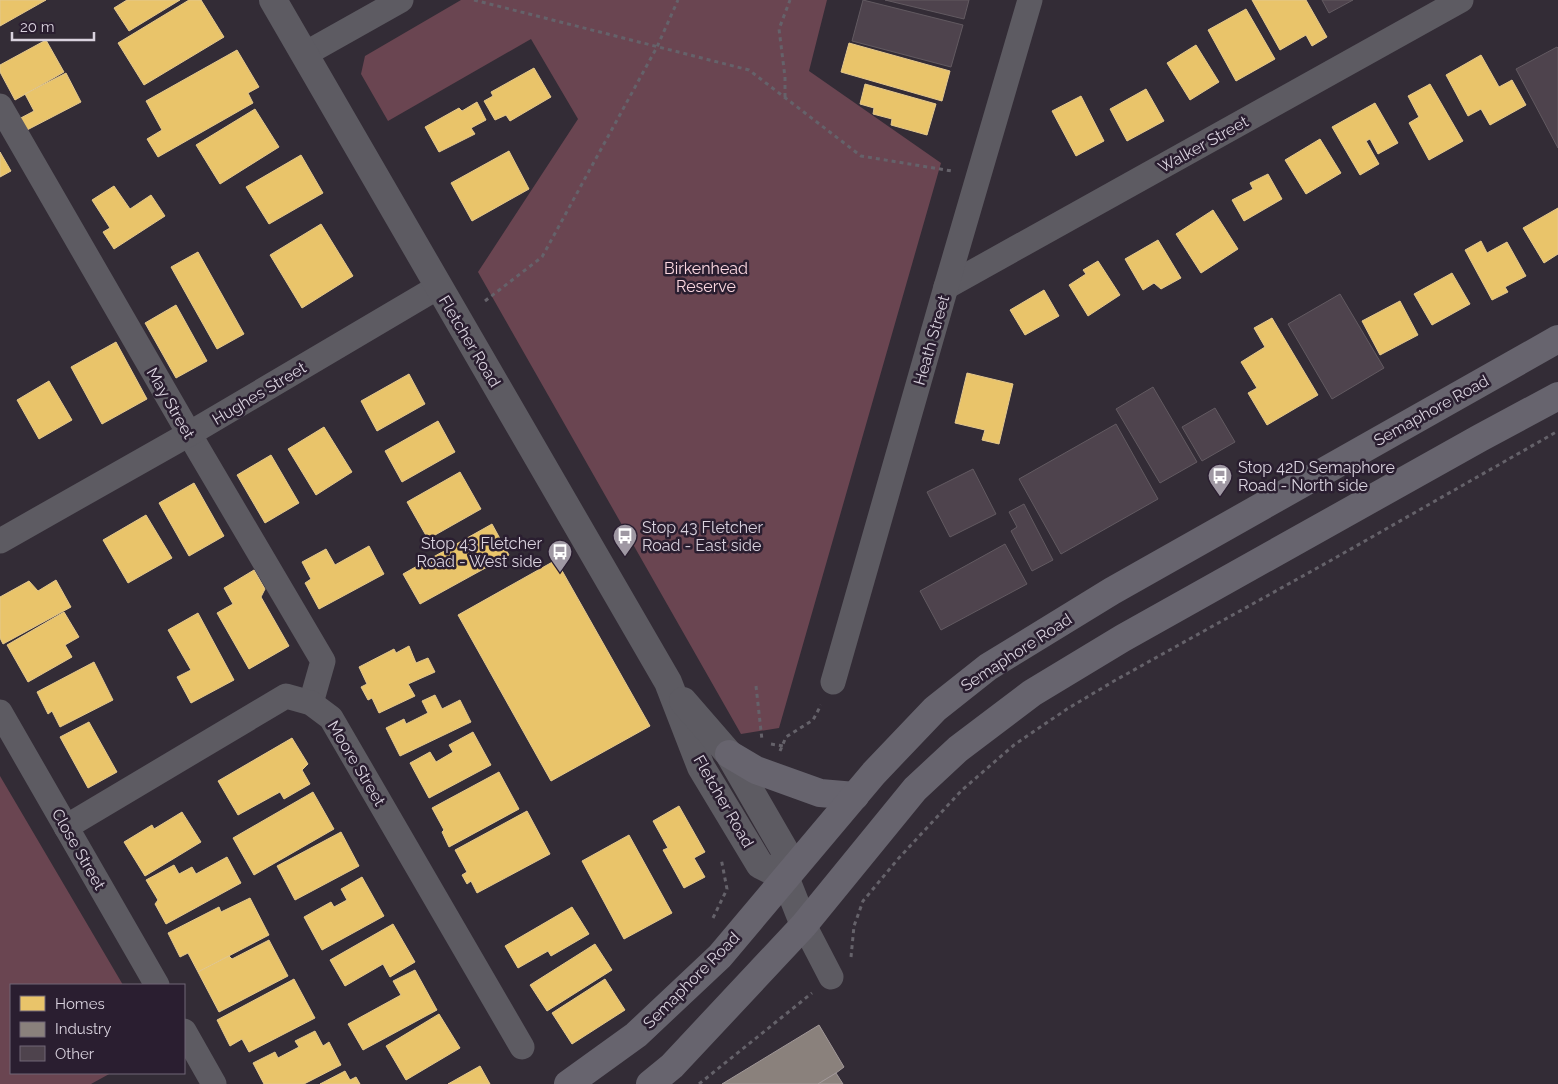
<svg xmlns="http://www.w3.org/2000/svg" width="1558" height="1084" font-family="Raleway,sans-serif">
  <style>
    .green { fill: #6a4551 }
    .homes { fill: #e9c46a; stroke: #e4c88d }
    .industry { fill: #8a817c; stroke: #a29999 }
    .building { fill: #4e434d; stroke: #625a61 }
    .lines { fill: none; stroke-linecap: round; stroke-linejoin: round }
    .path { stroke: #65626a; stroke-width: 3; stroke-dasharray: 4 4; stroke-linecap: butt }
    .minor { stroke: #5d5b62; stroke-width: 25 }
    .tertiary { stroke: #5d5b62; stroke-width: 28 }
    .secondary { stroke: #67646e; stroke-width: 28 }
    .labels { text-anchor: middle; stroke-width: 5; stroke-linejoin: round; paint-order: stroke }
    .street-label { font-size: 16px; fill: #d9d2de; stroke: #2a1e30 }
    .park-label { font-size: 16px; fill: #fbd7e0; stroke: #2a1e30 }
    .poi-label { font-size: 16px; fill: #d9d2de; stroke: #2a1e30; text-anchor: start }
  </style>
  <rect width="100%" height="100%" fill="#332c36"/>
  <g class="green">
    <path d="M461,0h366l-18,71 132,92 -162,565 -38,6 -263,-462 100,-153 -47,-80 -143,82 -27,-47 4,-18z"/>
    <path d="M0,776l123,209h-112v88h100l-20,11h-91z"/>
  </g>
  <g class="homes">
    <path d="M0,0h46l-46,26z"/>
    <path d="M127,0h53l-51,31 -15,-23z"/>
    <path d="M189,0h12l23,37 -80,48 -26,-42z"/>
    <path d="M1252,0h54l21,37 -15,9 -6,-11 -26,15z"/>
    <path d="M1246,9l29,50 -39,22 -28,-51z"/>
    <path d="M46,40l18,32 -49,28 -15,-28v-7z"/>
    <path d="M849,43l101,28 -8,30 -101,-29z"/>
    <path d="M1196,45l23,37 -29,18 -23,-37z"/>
    <path d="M237,50l22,37 -11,6 5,10 -95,54 -11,-18 15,-9 -16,-29z"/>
    <path d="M1481,55l18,32 13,-7 14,25 -36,20 -9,-16 -13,7 -22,-41z"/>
    <path d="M534,68l17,29 -41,24 -4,-6 -11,5 -11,-19 9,-5 -2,-4z"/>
    <path d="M66,73l15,29 -54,28 -10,-10 17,-9 -9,-17z"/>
    <path d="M865,84l71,20 -9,31 -36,-10 1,-6 -19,-5 1,-6 -14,-4z"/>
    <path d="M1430,84l33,57 -34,19 -20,-37 10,-6 -11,-21z"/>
    <path d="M1146,89l18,32 -37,20 -17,-32z"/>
    <path d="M1081,96l23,45 -28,15 -24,-45z"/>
    <path d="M477,102l9,18 -15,8 4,6 -36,18 -14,-25 34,-19 3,3z"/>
    <path d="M1375,103l23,40 -20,11 -8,-15 -4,2 13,23 -19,11 -28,-48z"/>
    <path d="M255,109l24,38 -59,37 -24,-39z"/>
    <path d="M1320,139l21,34 -35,21 -21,-34z"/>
    <path d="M509,151l20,38 -57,32 -21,-38z"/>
    <path d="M0,152l11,19 -11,6z"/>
    <path d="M301,155l22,38 -54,31 -23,-37z"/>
    <path d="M1268,174l14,25 -38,22 -12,-21 21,-11 -3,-6z"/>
    <path d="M114,186l16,23 21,-14 14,21 -51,33 -11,-17 7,-4 -18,-28z"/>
    <path d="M1558,208v46l-14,9 -21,-35z"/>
    <path d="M1213,210l25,39 -37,24 -25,-39z"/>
    <path d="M321,224l32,52 -51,32 -32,-53z"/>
    <path d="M1158,240l23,38 -20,11 -7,-6 -11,7 -18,-31z"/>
    <path d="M1481,241l6,12 20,-11 19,34 -21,11 3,5 -16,8 -27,-50z"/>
    <path d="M198,252l46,82 -27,15 -46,-82z"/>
    <path d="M1098,261l22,34 -32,21 -19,-31 17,-11 -3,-4z"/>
    <path d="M1452,273l18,31 -38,21 -18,-31z"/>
    <path d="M1044,290l15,26 -34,19 -15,-25z"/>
    <path d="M1400,301l18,34 -38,20 -18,-34z"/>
    <path d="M176,305l31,56 -31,17 -31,-55z"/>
    <path d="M1272,318l46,77 -51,30 -19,-32 9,-5 -16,-26 24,-15 -11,-19z"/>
    <path d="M116,342l31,57 -45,25 -31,-57z"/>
    <path d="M967,373l46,11 -14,60 -17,-4 3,-10 -30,-7z"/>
    <path d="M409,374l16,30 -48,27 -16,-30z"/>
    <path d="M49,381l23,39 -33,19 -22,-39z"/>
    <path d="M438,421l17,31 -53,30 -17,-31z"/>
    <path d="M324,427l28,45 -36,23 -28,-46z"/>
    <path d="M271,455l28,48 -34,20 -28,-48z"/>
    <path d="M460,472l21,37 -53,30 -21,-37z"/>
    <path d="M194,483l30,53 -35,20 -30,-53z"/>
    <path d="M146,515l26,43 -44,25 -25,-43z"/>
    <path d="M492,524l17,31 -89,49 -17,-30z"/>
    <path d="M369,546l15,28 -65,35 -14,-26 6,-4 -9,-17 24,-13 9,16z"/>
    <path d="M556,560l94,166 -99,55 -93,-166z"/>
    <path d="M254,570l11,19 -4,8 28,49 -40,23 -32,-56 16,-9 -9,-16z"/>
    <path d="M56,580l15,27 -68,37 -3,-6v-41l29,-16 9,10z"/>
    <path d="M64,612l15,25 -14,8 7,12 -44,25 -21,-37z"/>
    <path d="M198,613l36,67 -43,23 -14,-26 14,-7 -23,-40z"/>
    <path d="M409,646l7,17 12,-5 7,14 -27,12 7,12 -36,17 -7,-15 -4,2 -7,-13 6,-3 -8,-17 35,-18 2,4z"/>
    <path d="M94,662l19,38 -53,27 -8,-16 -4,3 -11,-22z"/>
    <path d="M435,695l7,14 18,-9 11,22 -71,34 -14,-28 18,-9 2,5 22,-11 -6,-12z"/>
    <path d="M89,722l28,50 -29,16 -28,-51z"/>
    <path d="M473,732l18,33 -62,33 -19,-35 20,-11 6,10 17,-10 -4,-7z"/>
    <path d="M292,738l16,26 -6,6 8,14 -26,15 -4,-7 -42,23 -20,-34z"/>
    <path d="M499,772l20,37 -70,38 -7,-15 2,-2 -12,-22z"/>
    <path d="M313,792l21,37 -80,46 -21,-37z"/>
    <path d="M679,806l26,46 -11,6 11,19 -21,11 -21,-38 5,-2 -15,-27z"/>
    <path d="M527,811l23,43 -73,39 -6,-12 -4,3 -5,-9 5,-3 -12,-22z"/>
    <path d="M182,812l19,30 -56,34 -21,-34 28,-17 2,4z"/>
    <path d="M341,832l18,34 -64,34 -18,-34z"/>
    <path d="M629,835l43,78 -48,26 -42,-78z"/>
    <path d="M227,857l14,26 -75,41 -11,-20 3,-4 -12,-20 28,-15 5,9 13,-7 4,7z"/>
    <path d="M362,877l22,39 -62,34 -18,-33 27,-15 3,5 13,-7 -6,-11z"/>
    <path d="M250,898l19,37 -71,37 -10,-19 -8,4 -12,-24 51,-26 2,5z"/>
    <path d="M572,907l17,27 -38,22 -3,-5 -30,17 -13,-22z"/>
    <path d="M393,924l22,38 -25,15 -7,-13 -38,22 -15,-26z"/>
    <path d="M269,940l19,36 -69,36 -21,-40 31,-16 3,3z"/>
    <path d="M595,944l17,26 -65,41 -17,-26z"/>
    <path d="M415,970l22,40 -74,40 -15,-26 53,-29 -8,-14z"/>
    <path d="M294,979l21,39 -66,34 -7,-13 -12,7 -13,-26z"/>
    <path d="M605,979l20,31 -53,34 -20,-31z"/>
    <path d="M439,1014l21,34 -54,32 -20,-34z"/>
    <path d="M315,1031l8,15 6,-4 12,23 -37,19h-40l-11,-21 22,-11 3,6 21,-11 -4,-6z"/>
    <path d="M480,1066l10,18h-42z"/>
    <path d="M345,1071l5,9 6,-3 4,7h-40z"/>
  </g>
  <g class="industry">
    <path d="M819,1025l25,42 -8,6 -18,11h-96z"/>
    <path d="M836,1073l7,11h-25z"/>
  </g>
  <g class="building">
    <path d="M863,0l100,25 -12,42 -99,-26z"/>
    <path d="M885,0h84l-5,19z"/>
    <path d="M1322,0h31l-24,13z"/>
    <path d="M1557,47l1,1v100l-42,-79z"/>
    <path d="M1340,294l44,74 -52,31 -44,-75z"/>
    <path d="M1153,387l44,75 -37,21 -44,-74z"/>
    <path d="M1215,408l20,34 -33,19 -20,-34z"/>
    <path d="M1116,424l42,75 -97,55 -42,-75z"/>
    <path d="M973,469l23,45 -46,23 -23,-45z"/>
    <path d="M1024,504l29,56 -21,11 -21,-40 6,-4 -8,-15z"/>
    <path d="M1005,544l22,40 -86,46 -21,-39z"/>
  </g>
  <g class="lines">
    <g class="path">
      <path d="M474,0l275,70 112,86 91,15"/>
      <path d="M785,97v-20l-6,-48 11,-29"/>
      <path d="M485,301l57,-44 115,-210 21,-47"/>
      <path d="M756,686l6,54"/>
      <path d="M771,744l12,2"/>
      <path d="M780,751l6,-14 27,-17 8,-15"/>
      <path d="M713,918l14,-29 -6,-31"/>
      <path d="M851,957l3,-31 9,-25 35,-42 64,-69 52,-45 53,-36 47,-28 214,-119 230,-131"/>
      <path d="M699,1084l113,-91"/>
    </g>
    <g class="minor">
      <path d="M305,54l96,-54"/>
      <path d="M0,106l198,343 125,212 -12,42"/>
      <path d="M946,287l515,-287"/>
      <path d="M0,541l189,-107 249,-147"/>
      <path d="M833,682l113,-395 84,-287"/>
      <path d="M0,712l157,273"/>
      <path d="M66,827l220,-131 25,7 20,15 191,329"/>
      <path d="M804,925l27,52"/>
      <path d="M184,1031l30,53"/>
    </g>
    <g class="tertiary">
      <path d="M273,0l395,682 33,85 59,98 25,12"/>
      <path d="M683,701l46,53 56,97v26l19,48"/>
    </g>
    <g class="secondary">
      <path d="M729,754l27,16 64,23 35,3"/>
      <path d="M568,1084l68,-49 84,-79 154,-183 61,-64 53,-42 124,-76 446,-252"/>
      <path d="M650,1084l22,-18 132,-141 111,-136 43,-40 74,-56 91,-55 357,-200 78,-42"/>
    </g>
  </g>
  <defs>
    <symbol id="bus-pin" viewBox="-11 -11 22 30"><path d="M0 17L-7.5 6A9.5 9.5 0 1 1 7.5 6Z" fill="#9f98a3" stroke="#2a1e30"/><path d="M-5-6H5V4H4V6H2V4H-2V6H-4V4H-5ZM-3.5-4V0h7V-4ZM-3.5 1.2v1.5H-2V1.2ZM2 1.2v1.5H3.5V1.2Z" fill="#fff"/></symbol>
  </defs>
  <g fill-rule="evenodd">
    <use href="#bus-pin" x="1206" y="462" width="28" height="38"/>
    <use href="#bus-pin" x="611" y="522" width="28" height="38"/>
    <use href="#bus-pin" x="546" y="538" width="28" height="38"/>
  </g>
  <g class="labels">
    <g class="street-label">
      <text transform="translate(1203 144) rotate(-29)" y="6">Walker Street</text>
      <text transform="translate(931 340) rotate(-74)" y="6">Heath Street</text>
      <text transform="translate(470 341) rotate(59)" y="6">Fletcher Road</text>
      <text transform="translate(259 393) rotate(-31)" y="6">Hughes Street</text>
      <text transform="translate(171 403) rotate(60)" y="6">May Street</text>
      <text transform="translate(1431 410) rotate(-29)" y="6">Semaphore Road</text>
      <text transform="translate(1016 652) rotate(-33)" y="6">Semaphore Road</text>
      <text transform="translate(357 763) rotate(59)" y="6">Moore Street</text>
      <text transform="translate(724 801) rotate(60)" y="6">Fletcher Road</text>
      <text transform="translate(79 849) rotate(60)" y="6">Close Street</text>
      <text transform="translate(691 980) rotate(-45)" y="6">Semaphore Road</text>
    </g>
    <g class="park-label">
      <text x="706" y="274">Birkenhead<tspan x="706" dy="18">Reserve</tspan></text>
    </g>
    <g class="poi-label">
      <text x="1238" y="473">Stop 42D Semaphore<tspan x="1238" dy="18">Road - North side</tspan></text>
      <text x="642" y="533">Stop 43 Fletcher<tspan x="642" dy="18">Road - East side</tspan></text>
      <text x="542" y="549" text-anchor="end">Stop 43 Fletcher<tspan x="542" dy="18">Road - West side</tspan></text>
    </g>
  </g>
  <rect x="10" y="984" width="175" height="90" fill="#2a1e30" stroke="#706676"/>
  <rect x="20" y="996" width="25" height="15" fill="#e9c46a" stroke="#706676"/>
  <text x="55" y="1009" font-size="15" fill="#d9d2de">Homes</text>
  <rect x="20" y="1022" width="25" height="15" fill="#8a817c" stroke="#706676"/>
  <text x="55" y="1034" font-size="15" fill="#d9d2de">Industry</text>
  <rect x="20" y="1046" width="25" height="15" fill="#4e434d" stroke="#706676"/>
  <text x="55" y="1059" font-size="15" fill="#d9d2de">Other</text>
  <path d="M12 32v8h82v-8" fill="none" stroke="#d9d2de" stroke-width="2.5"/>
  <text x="20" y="32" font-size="15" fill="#d9d2de" stroke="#2a1e30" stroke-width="4" paint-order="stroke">20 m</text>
</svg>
